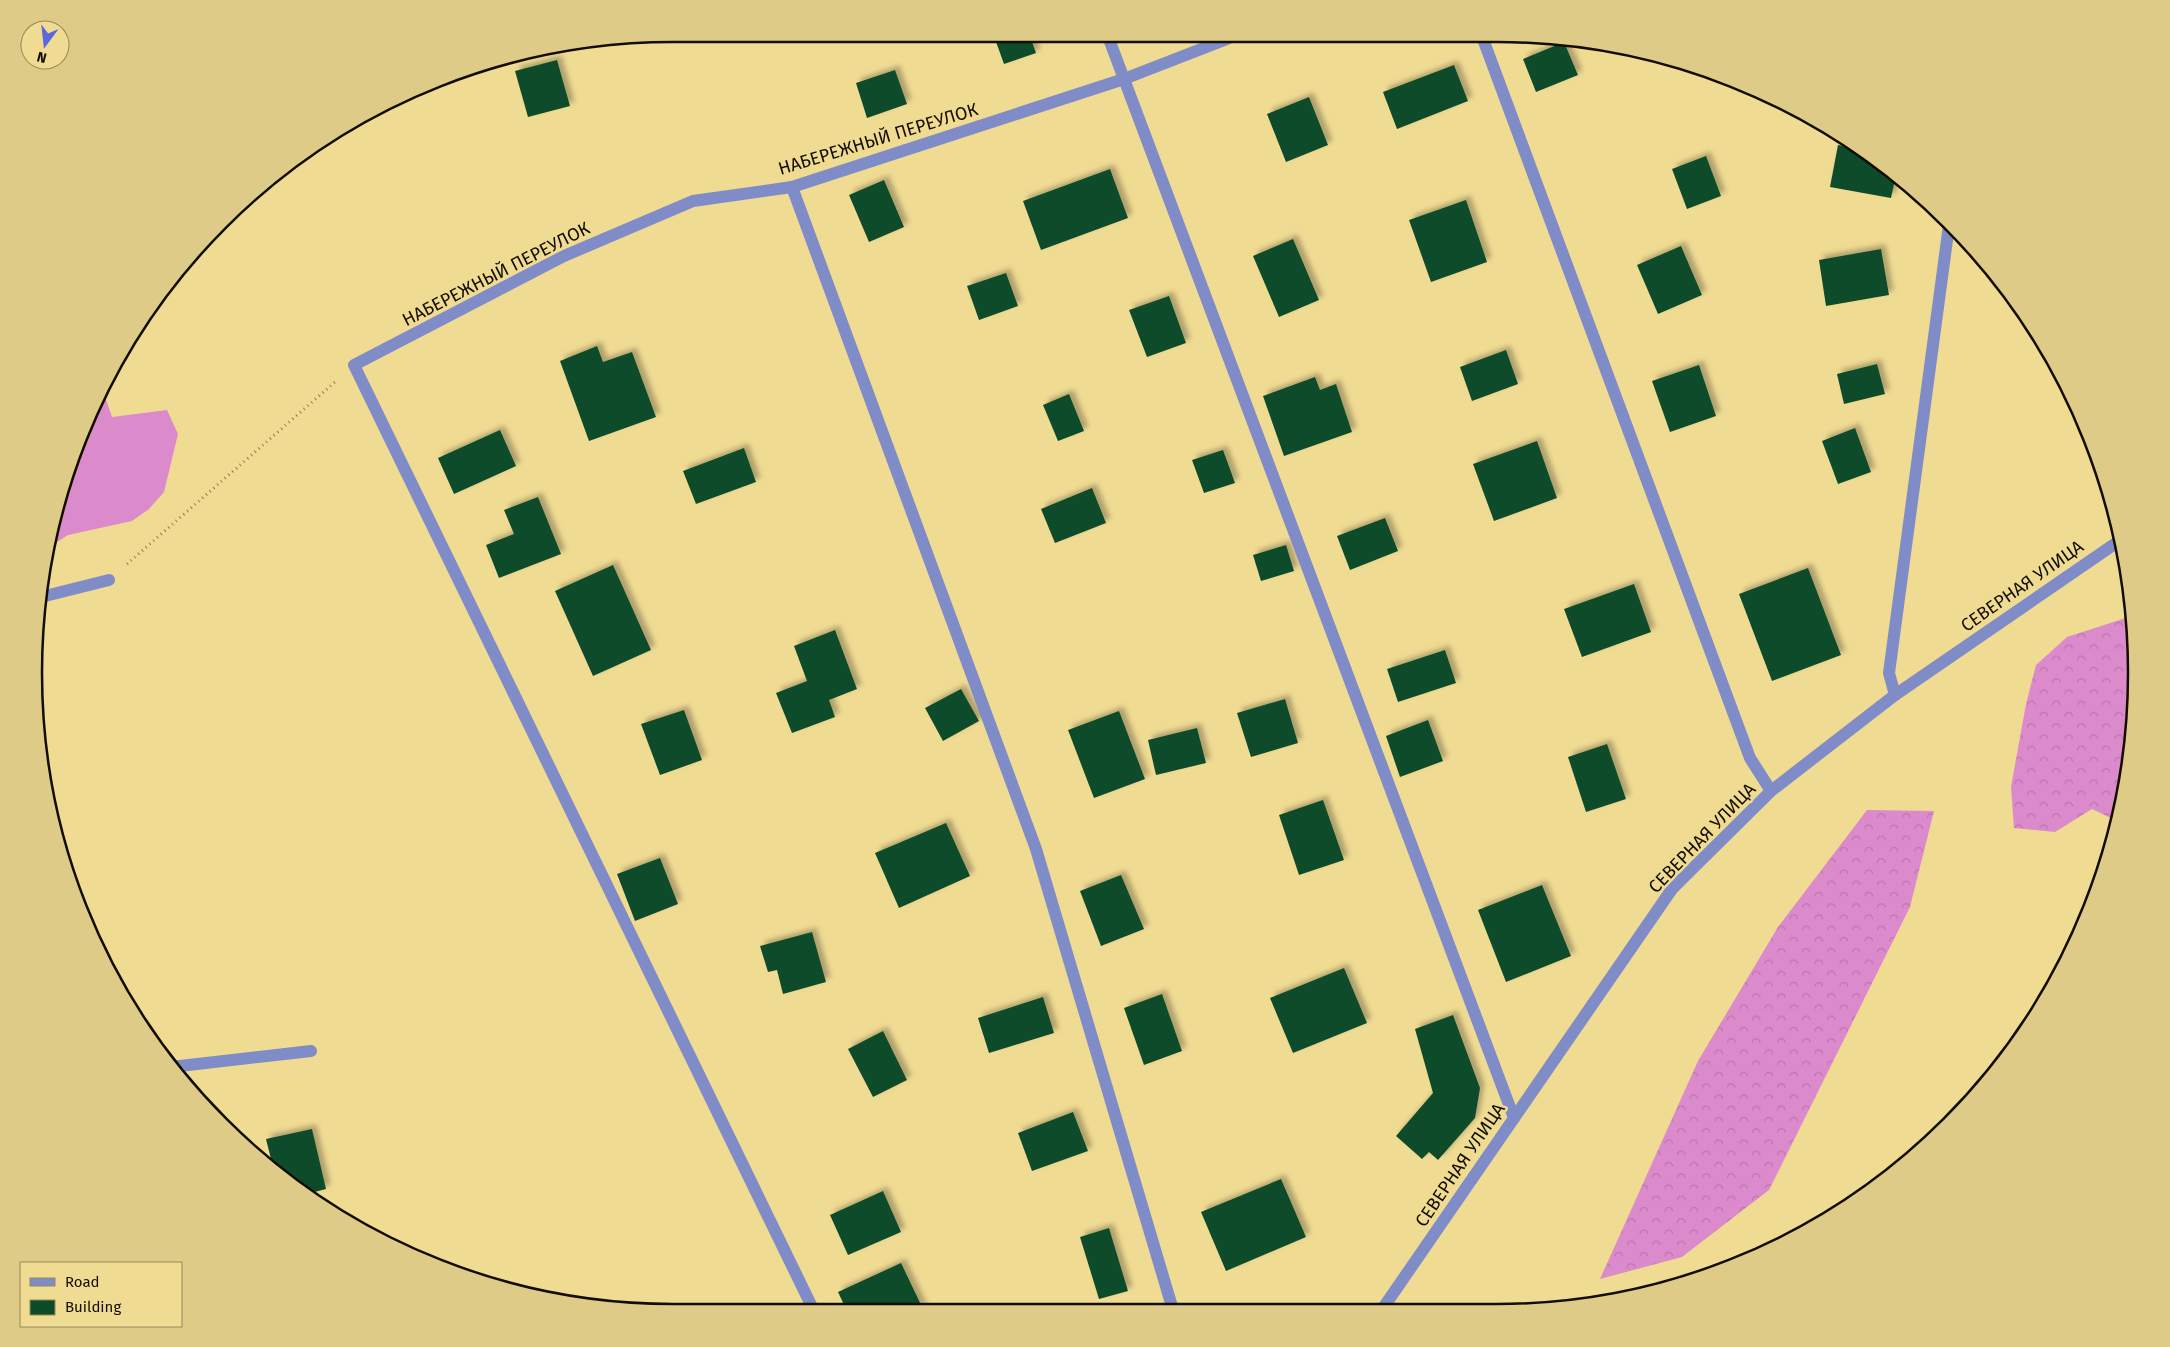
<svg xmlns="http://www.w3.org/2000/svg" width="2170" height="1347" font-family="'Fira Sans',sans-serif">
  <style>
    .grass { fill: #db8acc }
    .forest { fill: url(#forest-crowns) }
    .building { fill: #0e4b29; filter: url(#shadow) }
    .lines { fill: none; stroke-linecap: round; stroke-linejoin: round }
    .path { stroke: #8c7e50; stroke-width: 3; stroke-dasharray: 1 4; stroke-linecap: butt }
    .minor { stroke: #7f8cc8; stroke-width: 12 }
    .labels { text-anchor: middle; stroke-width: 5; stroke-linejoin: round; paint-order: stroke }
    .street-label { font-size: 18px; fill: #130d00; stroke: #f0db93 }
    .rim { fill: none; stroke: #130d00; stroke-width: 2.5 }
  </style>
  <defs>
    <pattern id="forest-crowns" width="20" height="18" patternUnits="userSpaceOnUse" patternTransform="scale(1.25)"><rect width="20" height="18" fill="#db8acc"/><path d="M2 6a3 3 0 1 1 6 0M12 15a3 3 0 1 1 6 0" fill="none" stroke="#bb76ad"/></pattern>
    <filter id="shadow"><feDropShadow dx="4.5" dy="-4.5" stdDeviation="2.5" flood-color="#0004"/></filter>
  </defs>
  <rect width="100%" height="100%" fill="#f0db93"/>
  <path class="grass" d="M103,391l9,26 55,-7 11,24 -14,58 -15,17 -17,12 -64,14 -22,14 22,-81z"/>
  <g class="forest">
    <path d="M2132,616l3,100 -18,105 -25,-12 -37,23 -41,-4 -3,-41 15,-83 10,-39 31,-28z"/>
    <path d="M1867,810l67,1 -24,96 -141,283 -87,67 -82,22 98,-218 80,-134z"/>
  </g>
  <g class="building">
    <path d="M995,39h36l5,14 -32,11z"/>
    <path d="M1564,42l14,33 -42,17 -13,-33z"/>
    <path d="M557,60l13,46 -42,11 -13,-46z"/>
    <path d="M1454,65l14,36 -71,28 -14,-37z"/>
    <path d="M895,70l12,34 -40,14 -11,-35z"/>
    <path d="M1309,97l19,48 -42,17 -19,-48z"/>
    <path d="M1838,145l16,3 32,18 10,9 -5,23 -61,-11z"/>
    <path d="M1706,156l15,40 -34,13 -15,-40z"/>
    <path d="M1110,169l18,49 -87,32 -18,-49z"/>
    <path d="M884,180l20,47 -35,15 -20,-47z"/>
    <path d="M1466,200l21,62 -56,20 -22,-62z"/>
    <path d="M1293,239l26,61 -40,17 -26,-61z"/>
    <path d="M1681,246l21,49 -44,19 -21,-49z"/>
    <path d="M1881,249l8,46 -63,11 -7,-46z"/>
    <path d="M1006,273l12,33 -39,14 -12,-34z"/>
    <path d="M1169,296l17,47 -39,14 -18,-47z"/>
    <path d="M597,346l6,16 29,-10 24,65 -67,24 -29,-80z"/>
    <path d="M1506,350l12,34 -46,17 -12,-34z"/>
    <path d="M1877,364l8,30 -41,10 -7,-30z"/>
    <path d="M1699,365l17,51 -46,16 -18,-51z"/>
    <path d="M1315,377l5,13 16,-6 16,48 -68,24 -21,-60z"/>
    <path d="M1069,394l15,37 -26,10 -15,-36z"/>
    <path d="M1855,428l16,44 -33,12 -16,-43z"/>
    <path d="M500,430l16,36 -62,28 -16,-36z"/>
    <path d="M1537,441l20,57 -63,23 -21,-57z"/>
    <path d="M744,448l12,34 -60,22 -13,-33z"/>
    <path d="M1223,450l12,33 -31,10 -12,-33z"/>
    <path d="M1092,488l14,35 -51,20 -14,-34z"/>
    <path d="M538,497l23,57 -62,24 -13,-33 28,-11 -10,-24z"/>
    <path d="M1385,518l13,33 -48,19 -13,-34z"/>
    <path d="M1286,545l8,26 -33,10 -8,-26z"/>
    <path d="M613,565l38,85 -58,26 -38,-85z"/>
    <path d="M1808,568l33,87 -69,26 -33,-87z"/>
    <path d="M1634,584l17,48 -69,25 -18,-48z"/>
    <path d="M835,630l22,59 -28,11 6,17 -43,16 -16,-40 31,-12 -13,-35z"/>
    <path d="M1445,650l11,33 -58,19 -11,-33z"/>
    <path d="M961,689l18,32 -36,20 -18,-33z"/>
    <path d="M1285,699l13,44 -47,14 -14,-44z"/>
    <path d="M684,710l18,50 -42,15 -19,-51z"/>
    <path d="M1119,711l26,68 -51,19 -26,-68z"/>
    <path d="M1428,720l15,41 -43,16 -14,-41z"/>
    <path d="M1197,728l9,35 -50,12 -8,-35z"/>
    <path d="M1607,744l19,55 -40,13 -18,-55z"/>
    <path d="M1323,800l21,60 -45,15 -20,-60z"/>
    <path d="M946,823l24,53 -71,32 -24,-55z"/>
    <path d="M660,858l18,46 -43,17 -18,-47z"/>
    <path d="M1121,875l23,54 -43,17 -21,-55z"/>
    <path d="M1542,885l29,71 -65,26 -28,-72z"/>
    <path d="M812,932l14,50 -43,12 -6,-24 -9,2 -8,-26z"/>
    <path d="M1344,968l23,55 -74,30 -23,-55z"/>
    <path d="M1162,994l20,57 -38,14 -20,-57z"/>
    <path d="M1043,997l11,36 -65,20 -11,-35z"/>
    <path d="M1453,1015l27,73 -5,30 -37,42 -9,-8 -7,7 -26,-23 37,-43 -18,-64z"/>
    <path d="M883,1031l24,49 -34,17 -25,-48z"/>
    <path d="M1073,1112l15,39 -56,20 -14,-38z"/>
    <path d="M312,1129l14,60 -19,5 -23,-13 -10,-10 -8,-32z"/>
    <path d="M1281,1179l25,58 -80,34 -25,-59z"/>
    <path d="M883,1191l18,41 -53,23 -18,-40z"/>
    <path d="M1109,1228l19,63 -29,8 -19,-62z"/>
    <path d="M901,1263l22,46h-77l-8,-17z"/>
  </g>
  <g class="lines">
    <path class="path" d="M127,564l208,-182"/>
    <g class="minor">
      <path d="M1109,39l405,1079"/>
      <path d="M1483,39l267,719 21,33"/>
      <path d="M792,187l244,662 137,461"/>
      <path d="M41,597l68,-17"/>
      <path d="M1895,695l-6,-22 60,-448"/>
      <path d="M171,1067l140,-16"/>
      <path d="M813,1309l-459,-944 210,-109 129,-55 99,-14 332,-108 103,-40"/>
      <path d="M1381,1311l291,-422 99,-98 124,-96 224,-154"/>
    </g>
  </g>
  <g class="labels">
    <g class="street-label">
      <text transform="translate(878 139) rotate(-17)" y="6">НАБЕРЕЖНЫЙ ПЕРЕУЛОК</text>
      <text transform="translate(496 274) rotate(-27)" y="6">НАБЕРЕЖНЫЙ ПЕРЕУЛОК</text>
      <text transform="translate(2022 586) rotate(-35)" y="6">СЕВЕРНАЯ УЛИЦА</text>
      <text transform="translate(1702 838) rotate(-46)" y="6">СЕВЕРНАЯ УЛИЦА</text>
      <text transform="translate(1460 1165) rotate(-56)" y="6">СЕВЕРНАЯ УЛИЦА</text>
    </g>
  </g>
  <path d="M0 0H2170V1347H0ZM673 42H1497A631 631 0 0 1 2128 673V673A631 631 0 0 1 1497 1304H673A631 631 0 0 1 42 673V673A631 631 0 0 1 673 42Z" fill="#decb87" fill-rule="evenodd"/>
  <path class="rim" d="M673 42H1497A631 631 0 0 1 2128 673V673A631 631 0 0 1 1497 1304H673A631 631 0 0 1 42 673V673A631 631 0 0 1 673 42Z"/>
  <rect x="20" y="1262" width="162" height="65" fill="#f0db93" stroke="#988958"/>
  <rect x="30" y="1278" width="25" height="8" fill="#7f8cc8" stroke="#988958"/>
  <text x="65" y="1287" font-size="15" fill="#130d00">Road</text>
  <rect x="30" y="1300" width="25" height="15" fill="#0e4b29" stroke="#988958"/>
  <text x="65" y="1312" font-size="15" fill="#130d00">Building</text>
  <g transform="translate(45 45) rotate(195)"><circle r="24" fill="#f0db93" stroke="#988958"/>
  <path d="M0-4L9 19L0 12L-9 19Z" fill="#5968df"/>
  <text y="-8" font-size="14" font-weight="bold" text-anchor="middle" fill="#130d00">N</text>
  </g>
</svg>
